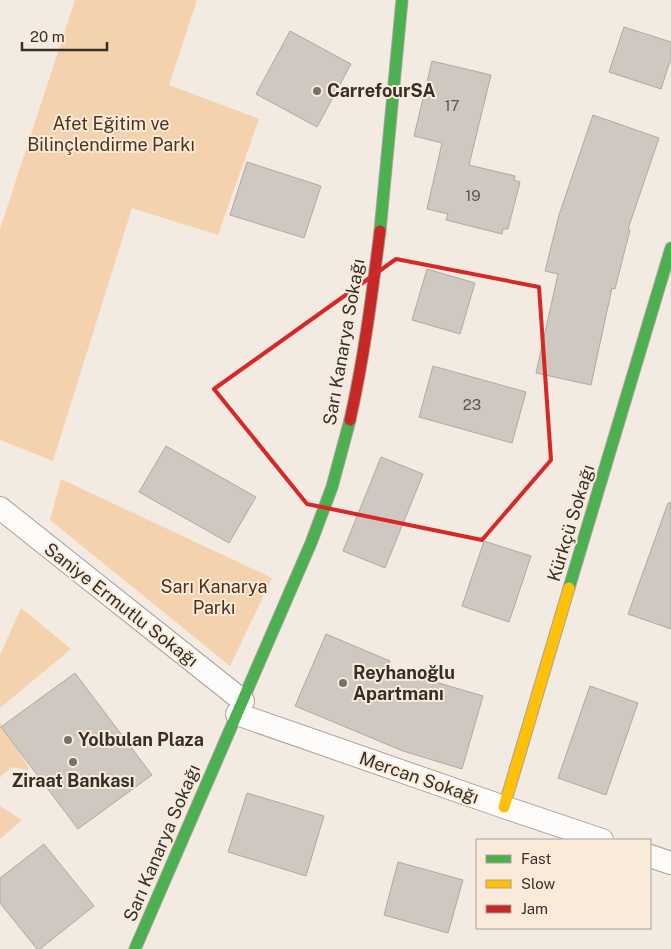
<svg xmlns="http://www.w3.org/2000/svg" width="671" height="949" font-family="'Public Sans',sans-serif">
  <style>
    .green { fill: #f5d2ae }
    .building { fill: #cfc8c1; stroke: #b0a9a2 }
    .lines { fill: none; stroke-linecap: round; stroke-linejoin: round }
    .street-casing { stroke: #a9a29c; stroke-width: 24 }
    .fast-casing { stroke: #a9a29c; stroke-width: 13 }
    .slow-casing { stroke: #a9a29c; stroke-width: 13 }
    .jam-casing { stroke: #a9a29c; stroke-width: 13 }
    .street { stroke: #fdfcfa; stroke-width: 22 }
    .fast { stroke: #4caf50; stroke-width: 11 }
    .slow { stroke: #ffc107; stroke-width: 11 }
    .jam { stroke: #c62828; stroke-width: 11 }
    .marked { fill: none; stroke: #d62828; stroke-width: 4; stroke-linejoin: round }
    .poi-dot { fill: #78716a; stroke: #faeada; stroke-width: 2 }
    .labels { text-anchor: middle; stroke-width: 4; stroke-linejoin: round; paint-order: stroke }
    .number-label { font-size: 15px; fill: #5c5650 }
    .poi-label { font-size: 18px; font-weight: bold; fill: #36302a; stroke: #faeada; text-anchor: start }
    .park-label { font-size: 18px; fill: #4d3419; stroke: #faeada }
    .street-label { font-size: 18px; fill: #36302a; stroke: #faeada }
  </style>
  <rect width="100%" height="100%" fill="#f3eae1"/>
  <g class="green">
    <path d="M75,0h122l-28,85 90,34 -41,116 -86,-27 -79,253 -53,-21v-211z"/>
    <path d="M61,479l211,99 -42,88 -180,-146z"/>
    <path d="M21,608l50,41 -71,59v-53z"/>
    <path d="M0,723l29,45 -2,2 -15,-3 -11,9 -1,3z"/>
    <path d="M0,806l22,14 -22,19z"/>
  </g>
  <g class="building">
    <path d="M624,27l47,15v16l-10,31 -52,-17z"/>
    <path d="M290,31l61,33 -34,63 -61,-33z"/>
    <path d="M432,61l59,14 -22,90 46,11 -1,4 6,2 -12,47h-5l-1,5 -56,-14 2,-6 -21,-5 15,-66 -28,-7z"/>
    <path d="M593,115l66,23 -31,91 2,1 -15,59 -3,-1 -21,97 -55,-12 22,-99 -13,-3 14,-56z"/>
    <path d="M247,162l74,24 -17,52 -74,-23z"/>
    <path d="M427,269l48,14 -15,51 -48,-14z"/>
    <path d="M433,366l93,26 -14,51 -93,-26z"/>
    <path d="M166,446l90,51 -27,46 -90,-51z"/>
    <path d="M381,457l42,17 -38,94 -42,-17z"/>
    <path d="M668,503h3v126l-43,-15z"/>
    <path d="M484,541l47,15 -22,66 -47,-16z"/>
    <path d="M326,634l64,27 -2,7 95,28 -21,73 -59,-18 -108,-45z"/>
    <path d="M75,673l77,102 -74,54 -77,-102z"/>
    <path d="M590,686l48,17 -32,92 -48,-17z"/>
    <path d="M247,793l77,23 -18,60 -78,-24z"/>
    <path d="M44,844l50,62 -54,43h-3l-37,-46v-25z"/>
    <path d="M398,862l65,18 -15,53 -64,-18z"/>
  </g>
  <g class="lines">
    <defs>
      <g id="street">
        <path d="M0,508l243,193"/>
        <path d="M237,714l267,93 98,33"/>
        <path d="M650,856l21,7"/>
      </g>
      <g id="fast">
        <path d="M380,231l22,-231"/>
        <path d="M569,588l102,-340"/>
        <path d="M135,949l176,-406 21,-56 18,-67"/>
      </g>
      <path id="slow" d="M504,807l65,-219"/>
      <path id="jam" d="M350,420c14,-62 22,-125 30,-189"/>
    </defs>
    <use href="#street" class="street-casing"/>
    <use href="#fast" class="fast-casing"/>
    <use href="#slow" class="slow-casing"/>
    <use href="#jam" class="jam-casing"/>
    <use href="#street" class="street"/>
    <use href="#fast" class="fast"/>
    <use href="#slow" class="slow"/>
    <use href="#jam" class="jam"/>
  </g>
  <path class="marked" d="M396,259l143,28 12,173 -69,80 -175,-36 -93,-115z"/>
  <g class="poi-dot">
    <circle cx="317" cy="91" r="5"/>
    <circle cx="343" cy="683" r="5"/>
    <circle cx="68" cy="740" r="5"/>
    <circle cx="73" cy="762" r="5"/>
  </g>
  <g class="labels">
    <g class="number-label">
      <text x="452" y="111">17</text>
      <text x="473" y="201">19</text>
      <text x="472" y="410">23</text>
    </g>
    <g class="poi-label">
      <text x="327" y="97">CarrefourSA</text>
      <text x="353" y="679">Reyhanoğlu<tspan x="353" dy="21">Apartmanı</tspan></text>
      <text x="78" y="746">Yolbulan Plaza</text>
      <text x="73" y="787" text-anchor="middle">Ziraat Bankası</text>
    </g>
    <g class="park-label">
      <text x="111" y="130">Afet Eğitim ve<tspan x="111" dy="21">Bilinçlendirme Parkı</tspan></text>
      <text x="214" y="593">Sarı Kanarya<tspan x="214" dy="21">Parkı</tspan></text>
    </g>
    <g class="street-label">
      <text transform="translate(344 342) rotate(-80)" y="6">Sarı Kanarya Sokağı</text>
      <text transform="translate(571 523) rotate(-73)" y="6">Kürkçü Sokağı</text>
      <text transform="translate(121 605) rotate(38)" y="6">Saniye Ermutlu Sokağı</text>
      <text transform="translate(419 778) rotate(19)" y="6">Mercan Sokağı</text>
      <text transform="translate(162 843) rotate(-67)" y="6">Sarı Kanarya Sokağı</text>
    </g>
  </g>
  <rect x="476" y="839" width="175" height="90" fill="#faeada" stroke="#aca094"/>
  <rect x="486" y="855" width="25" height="8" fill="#4caf50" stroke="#aca094"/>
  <text x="521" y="864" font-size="15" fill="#36302a">Fast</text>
  <rect x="486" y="880" width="25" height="8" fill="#ffc107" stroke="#aca094"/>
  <text x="521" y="889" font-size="15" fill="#36302a">Slow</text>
  <rect x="486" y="905" width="25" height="8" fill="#c62828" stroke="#aca094"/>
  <text x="521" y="914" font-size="15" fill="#36302a">Jam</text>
  <path d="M22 42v8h85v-8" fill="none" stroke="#36302a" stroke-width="2.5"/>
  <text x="30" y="42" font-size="15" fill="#36302a" stroke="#faeada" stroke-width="4" paint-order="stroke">20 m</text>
</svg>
